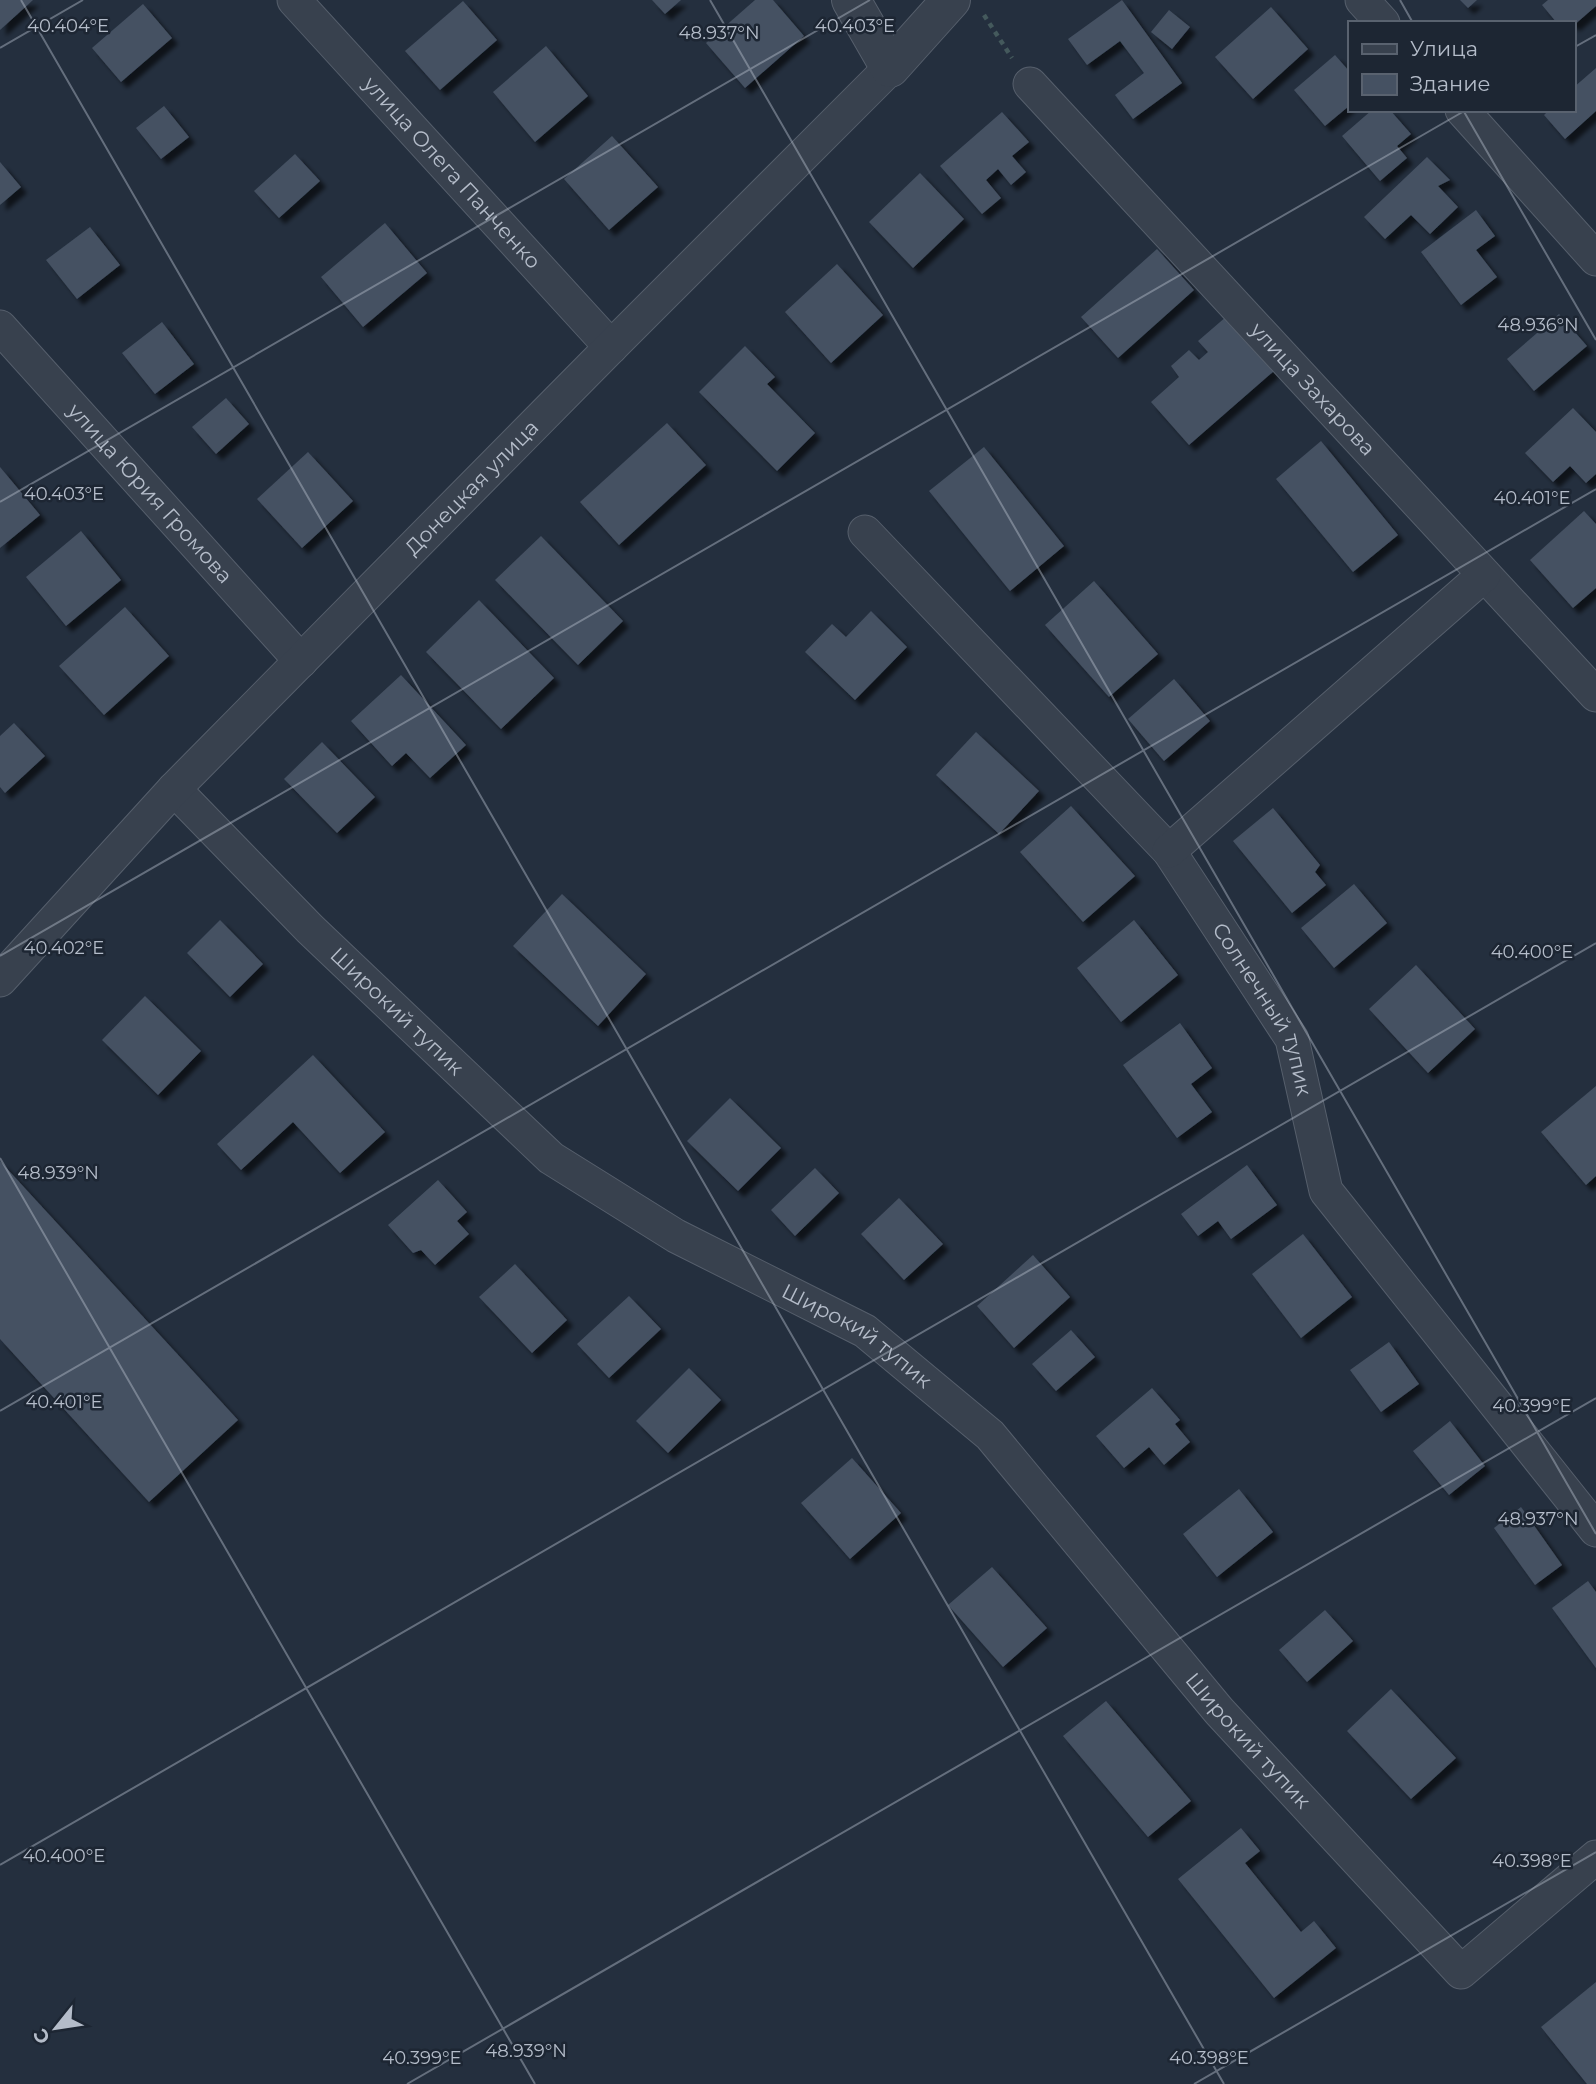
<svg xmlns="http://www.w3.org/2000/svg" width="1596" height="2084" font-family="Montserrat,sans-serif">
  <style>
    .building { fill: #455162; filter: url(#shadow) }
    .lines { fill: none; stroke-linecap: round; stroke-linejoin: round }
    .minor-casing { stroke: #565f6c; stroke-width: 35 }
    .tertiary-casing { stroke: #565f6c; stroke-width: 40 }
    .path { stroke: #44595c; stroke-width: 4.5; stroke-dasharray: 5 5; stroke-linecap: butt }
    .minor { stroke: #38414e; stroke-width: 33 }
    .tertiary { stroke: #38414e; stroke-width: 38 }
    .ticks { fill: none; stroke: #b4bcc9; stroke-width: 2; stroke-opacity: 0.45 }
    .labels { text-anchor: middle; stroke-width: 5; stroke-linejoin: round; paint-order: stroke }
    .street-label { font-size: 21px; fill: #b4bcc9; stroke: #1d2633 }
    .ticks-label { font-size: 18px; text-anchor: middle; fill: #b4bcc9; stroke: #1d2633; stroke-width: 5; stroke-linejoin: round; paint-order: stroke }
  </style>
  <defs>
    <filter id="shadow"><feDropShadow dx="6" dy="6" stdDeviation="2" flood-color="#0009"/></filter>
  </defs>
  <rect width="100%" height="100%" fill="#242f3e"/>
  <g class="building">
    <path d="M0,0h33l-33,30z"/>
    <path d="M652,0h29l-16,14z"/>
    <path d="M755,0h18l31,36 -59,52 -39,-45z"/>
    <path d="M1122,0l60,83 -49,36 -18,-24 29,-22 -24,-32 -33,24 -19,-26z"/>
    <path d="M1460,0h17l-9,8z"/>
    <path d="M1548,0h48v6l-23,20v-3h-16l-15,-18z"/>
    <path d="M463,1l34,39 -57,50 -35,-39z"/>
    <path d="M143,4l29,34 -51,44 -29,-34z"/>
    <path d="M1271,7l37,42 -55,50 -38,-42z"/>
    <path d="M1169,10l21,17 -18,22 -21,-17z"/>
    <path d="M546,46l42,50 -53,46 -42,-50z"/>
    <path d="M1335,55l14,16v35l-24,20 -31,-36z"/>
    <path d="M1596,68v43l-31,28 -21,-24 5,-5h24v-22z"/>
    <path d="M164,106l25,31 -28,22 -25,-31z"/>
    <path d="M1372,110h18l21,24 -14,12 10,12 -27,23 -38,-45z"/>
    <path d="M1002,112l27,30 -17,14 14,16 -15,13 -13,-16 -12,11 15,18 -19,16 -42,-48z"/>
    <path d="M612,136l46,51 -49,43 -45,-51z"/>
    <path d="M295,154l25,27 -41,37 -25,-27z"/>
    <path d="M1427,157l23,23 -12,6 20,21 -28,27 -19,-19 -26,24 -21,-22z"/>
    <path d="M0,162l21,25 -21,18z"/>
    <path d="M920,173l44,46 -51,49 -44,-46z"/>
    <path d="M1476,210l19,26 -19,14 21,27 -36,28 -40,-53z"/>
    <path d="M385,223l42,50 -64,54 -42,-50z"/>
    <path d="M90,227l30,38 -43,34 -31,-39z"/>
    <path d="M1157,249l37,41 -76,68 -37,-41z"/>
    <path d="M837,264l46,51 -52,48 -46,-51z"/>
    <path d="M1559,314l28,32 -53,45 -27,-32z"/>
    <path d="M1227,316l47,55 -85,74 -38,-43 28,-25 -8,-11 18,-16 10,10 9,-8 -10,-11z"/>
    <path d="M162,322l32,42 -39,30 -33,-41z"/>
    <path d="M745,346l30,31 -8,7 48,49 -38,38 -78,-79z"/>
    <path d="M226,398l23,26 -33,30 -24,-27z"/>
    <path d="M1573,408l23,24v42l-10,9 -16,-17 -17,16 -28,-29z"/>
    <path d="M667,423l39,42 -87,80 -39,-43z"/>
    <path d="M1321,441l77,94 -45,37 -77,-93z"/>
    <path d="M984,447l80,99 -54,45 -81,-100z"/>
    <path d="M308,452l45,49 -51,47 -45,-49z"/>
    <path d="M0,467l40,48 -40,33z"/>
    <path d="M1584,511l12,13v64l-23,20 -43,-48z"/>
    <path d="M81,531l40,49 -55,46 -40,-49z"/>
    <path d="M541,536l82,85 -45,44 -83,-85z"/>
    <path d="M1094,581l64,73 -49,43 -64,-72z"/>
    <path d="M479,600l75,78 -53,51 -75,-77z"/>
    <path d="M125,607l44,49 -65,59 -45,-49z"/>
    <path d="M871,611l36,36 -52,53 -50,-48 27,-28 14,13z"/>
    <path d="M401,675l65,70 -36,33 -24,-25 -14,13 -41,-45z"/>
    <path d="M1174,679l36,42 -46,40 -36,-42z"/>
    <path d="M14,723l31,33 -40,37 -5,-6v-51z"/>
    <path d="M976,732l63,59 -40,43 -63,-59z"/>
    <path d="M322,742l53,55 -38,36 -53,-54z"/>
    <path d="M1071,806l64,70 -52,46 -63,-70z"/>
    <path d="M1273,808l47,57 -5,7 11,13 -34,28 -59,-72z"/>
    <path d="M1354,884l33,39 -53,45 -33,-40z"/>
    <path d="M562,894l84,80 -48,52 -85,-80z"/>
    <path d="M220,920l43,44 -33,33 -43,-44z"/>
    <path d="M1134,920l44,55 -57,47 -44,-54z"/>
    <path d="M1416,965l59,64 -47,44 -59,-64z"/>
    <path d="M145,996l56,55 -43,44 -56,-55z"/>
    <path d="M1180,1023l32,45 -21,16 21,28 -35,26 -54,-73z"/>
    <path d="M313,1055l72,77 -45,41 -47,-51 -52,48 -24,-26z"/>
    <path d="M1596,1086v90l-10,9 -45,-53z"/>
    <path d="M730,1098l51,50 -43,43 -51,-50z"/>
    <path d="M0,1161l238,259 -89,82 -149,-163z"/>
    <path d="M1247,1165l30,40 -46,34 -13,-18 -20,15 -17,-22z"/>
    <path d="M815,1168l24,25 -44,43 -24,-26z"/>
    <path d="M438,1180l29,32 -10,9 12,13 -34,31 -14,-15 -8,3 -25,-28z"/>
    <path d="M899,1198l44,46 -39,36 -43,-46z"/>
    <path d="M1303,1234l49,63 -51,41 -49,-64z"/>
    <path d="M1033,1255l37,42 -56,51 -37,-42z"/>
    <path d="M515,1264l52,56 -35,33 -53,-56z"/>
    <path d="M629,1296l32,33 -52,49 -32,-34z"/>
    <path d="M1071,1330l24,27 -39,34 -24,-27z"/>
    <path d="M1389,1342l30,42 -38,28 -31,-42z"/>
    <path d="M689,1368l32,32 -53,53 -32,-32z"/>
    <path d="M1152,1388l28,32 -5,4 15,18 -26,23 -15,-18 -25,21 -28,-32z"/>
    <path d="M1450,1421l35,45 -36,29 -36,-44z"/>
    <path d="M852,1458l49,55 -51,46 -49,-56z"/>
    <path d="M1239,1489l34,43 -56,45 -34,-43z"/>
    <path d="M1521,1507l41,58 -27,20 -41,-57z"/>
    <path d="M992,1567l55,61 -44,39 -55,-62z"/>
    <path d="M1588,1581l8,11v76l-44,-60z"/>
    <path d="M1325,1610l28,31 -46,41 -28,-32z"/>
    <path d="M1391,1689l65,69 -45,41 -64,-68z"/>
    <path d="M1106,1701l85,100 -43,36 -85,-101z"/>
    <path d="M1241,1828l19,23 -15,12 56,69 13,-11 22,27 -62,50 -96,-119z"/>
    <path d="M1596,1982v102h-9l-46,-57z"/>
  </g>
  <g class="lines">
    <defs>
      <g id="minor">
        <path id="s1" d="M294,0l317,347"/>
        <path d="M1362,0l21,23"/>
        <path id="s2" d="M1030,84l566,611"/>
        <path d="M1462,110l134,149"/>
        <path id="s3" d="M0,327l301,334"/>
        <path id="s4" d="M865,532l304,319 123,188 34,152 270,339"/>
        <path id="s5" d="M174,789l136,140 241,229 125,78 189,95 125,104 229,276 242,261 135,-115"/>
        <path d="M1169,851l315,-276"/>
        <path id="s6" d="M0,980l174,-191 437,-442 279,-279"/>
      </g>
      <path id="tertiary" d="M851,0l39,68 61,-68"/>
    </defs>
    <use href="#minor" class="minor-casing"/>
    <use href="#tertiary" class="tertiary-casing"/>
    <path class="path" d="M984,15l28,43"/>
    <use href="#minor" class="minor"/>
    <use href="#tertiary" class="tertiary"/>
  </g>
  <path class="ticks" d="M21,0l1203,2084M710,0l886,1534M1400,0l13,23M0,48l83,-48M1573,48l23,-13M1463,110l133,230M0,502l870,-502M0,956l1466,-846M0,1158l535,926M0,1411l1596,-922M0,1865l1596,-922M407,2084l1189,-686M1194,2084l402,-232"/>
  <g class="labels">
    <g class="street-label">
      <text dy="7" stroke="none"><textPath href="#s1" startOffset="234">улица Олега Панченко</textPath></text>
      <text dy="7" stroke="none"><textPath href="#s2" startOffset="416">улица Захарова</textPath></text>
      <text dy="7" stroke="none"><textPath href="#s6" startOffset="682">Донецкая улица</textPath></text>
      <text dy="7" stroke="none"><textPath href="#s3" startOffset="224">улица Юрия Громова</textPath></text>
      <text dy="7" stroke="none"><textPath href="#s5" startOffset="315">Широкий тупик</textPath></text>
      <text dy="7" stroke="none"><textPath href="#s4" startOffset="626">Солнечный тупик</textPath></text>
      <text dy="7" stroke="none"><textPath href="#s5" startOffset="882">Широкий тупик</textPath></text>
      <text dy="7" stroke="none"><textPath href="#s5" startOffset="1449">Широкий тупик</textPath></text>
    </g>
  </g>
  <g class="ticks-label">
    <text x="68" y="32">40.404°E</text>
    <text x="855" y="32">40.403°E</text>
    <text x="719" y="39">48.937°N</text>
    <text x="1538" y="331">48.936°N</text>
    <text x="64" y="500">40.403°E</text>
    <text x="1532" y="504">40.401°E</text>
    <text x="64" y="954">40.402°E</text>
    <text x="1532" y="958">40.400°E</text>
    <text x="58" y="1179">48.939°N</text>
    <text x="64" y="1408">40.401°E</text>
    <text x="1532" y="1412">40.399°E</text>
    <text x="1538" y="1525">48.937°N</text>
    <text x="64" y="1862">40.400°E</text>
    <text x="1532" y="1867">40.398°E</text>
    <text x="526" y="2057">48.939°N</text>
    <text x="422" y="2064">40.399°E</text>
    <text x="1209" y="2064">40.398°E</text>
  </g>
  <rect x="1348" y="21" width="228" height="91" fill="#1d2633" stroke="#59626f" stroke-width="2"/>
  <rect x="1362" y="44" width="35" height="10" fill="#38414e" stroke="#59626f" stroke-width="2"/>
  <text x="1410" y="56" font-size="21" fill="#b4bcc9">Улица</text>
  <rect x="1362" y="74" width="35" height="21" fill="#455162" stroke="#59626f" stroke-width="2"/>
  <text x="1410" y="91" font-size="21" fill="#b4bcc9">Здание</text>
  <g transform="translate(56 2028) rotate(240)" stroke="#1d2633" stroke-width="5" paint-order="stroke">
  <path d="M0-5L12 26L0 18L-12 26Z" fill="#b4bcc9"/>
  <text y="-10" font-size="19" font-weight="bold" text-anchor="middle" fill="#b4bcc9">С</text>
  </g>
</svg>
